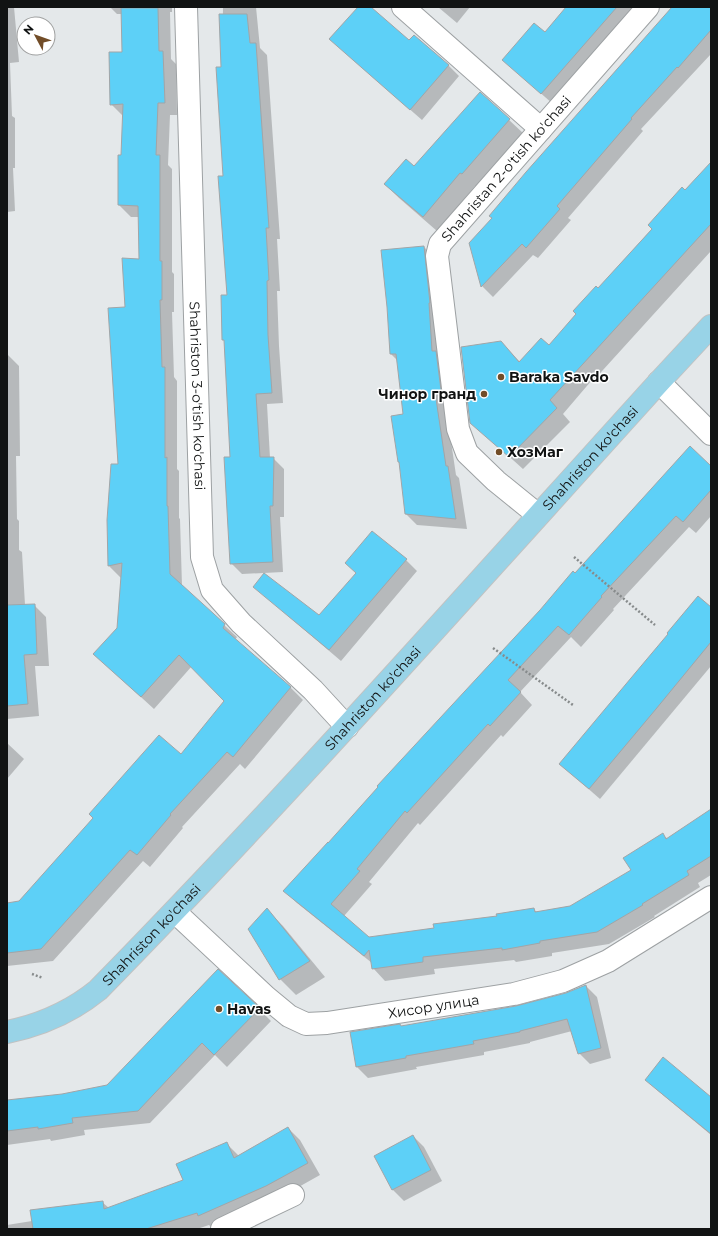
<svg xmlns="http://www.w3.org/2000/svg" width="718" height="1236" font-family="Montserrat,sans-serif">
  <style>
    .shadow { fill: #0003 }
    .building { fill: #5dd0f7; stroke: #a2a5a7 }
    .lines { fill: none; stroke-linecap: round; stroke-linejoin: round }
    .minor-casing { stroke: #9da1a3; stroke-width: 24 }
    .major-casing { stroke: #c1c2c2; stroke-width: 24 }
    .path { stroke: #878b8c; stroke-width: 2.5; stroke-dasharray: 2 2; stroke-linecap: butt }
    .minor { stroke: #fff; stroke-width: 22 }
    .major { stroke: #98d3e7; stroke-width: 22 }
    .poi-dot { fill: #724d28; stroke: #fff; stroke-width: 1.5 }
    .labels { text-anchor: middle; stroke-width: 3; stroke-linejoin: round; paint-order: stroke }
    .street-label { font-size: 14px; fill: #111313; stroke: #fff }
    .poi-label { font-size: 14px; font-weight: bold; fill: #111313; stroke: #fff; text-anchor: start }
  </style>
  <rect width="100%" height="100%" fill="#e4e8ea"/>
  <g class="shadow">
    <path d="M7,7h7l5,55 -9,1 2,53 3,2v50h-2l2,43 -8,1z"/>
    <path d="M110,7h62v5h-2l1,47 5,5 1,51h-7l-2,50 4,4v103l2,2v38h-2l2,65 3,4v88l2,2v47l1,1 2,67 42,39 13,12 -2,3 55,47 13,13 -58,69 -5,-5 -58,63 1,1 -33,39 -7,-6 -90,100 -46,5v-62l12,-2 162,-147 45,-54 -34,-35 -38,43 -60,-55 24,-26 3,-50 -12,-12 10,-102 7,-156 14,-48 -1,-43h-8l-12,-12 5,-88 -13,-13 12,-51v-39h-6z"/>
    <path d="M223,7h33l4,41 7,7 13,184h-3l3,52h-3l2,55 4,57 -16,1 3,54h3l11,11v48h-4l3,55 -41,2 -11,-11v-105l-6,-117 -2,-1 5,-44 -4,-119 -2,-109z"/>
    <path d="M359,7h10l40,35 39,23 11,11 -37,44 -80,-70z"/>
    <path d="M438,7h32l-13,16z"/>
    <path d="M568,7h71l-86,97 -50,-44 42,-27z"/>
    <path d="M673,7h38v47l-70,75 2,2 -75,87 3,2 -33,38 -5,-3 -40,42 -11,-11 -12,-42 23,-25 -3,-3 109,-126z"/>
    <path d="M480,93l44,41 -47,54 -2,-2 -38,45 -38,-33 -14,-14 30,-16z"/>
    <path d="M711,163v88l-118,130 -1,-1 -29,34 7,8 -47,47 -52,-47 30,-80 19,20 29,-16 49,-57z"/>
    <path d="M424,247l11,11 10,143 11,74 3,3 8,51 -50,-4 -11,-11 -6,-50 -1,-2 5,-47 -6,-54 -7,-7 -3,-47z"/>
    <path d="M7,354l12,12 1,90h-4l1,63 2,2v29l3,2 3,53h9l12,12 3,49h-14l4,50 -32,3z"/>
    <path d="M711,467v49l-15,17 -7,-6 -76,82 1,1 -33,37 -10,-10 -51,55 12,13 -29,32 -2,-2 -81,90 -2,-2 -49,59 3,2 -28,32 24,22 67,-10 63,-11 35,-8 4,3 34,-6 61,-35 31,-36 5,4 43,-29v65l-13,8 2,4 -46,29 1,1 -46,27 -57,9v3l-36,6 -2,-2 -80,9 1,5 -50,7 -12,-13 -1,-5 -75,-60 -12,-12 291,-316z"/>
    <path d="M372,533l34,27 11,11 -76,90 -75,-64 53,20 38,-44z"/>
    <path d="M711,608v58l-111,133 -40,-35z"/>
    <path d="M7,743l17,16 -17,20z"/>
    <path d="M267,910l16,16 42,51 -29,18 -16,-16z"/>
    <path d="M586,986l11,11 14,61 -21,6 -11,-11 -7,-22 -42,11v1l-46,9v3l-68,12 1,2 -49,9 -11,-11 44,-40 115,-20 51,-13z"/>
    <path d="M259,1009l12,12 -44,46 -12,-12 -65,68 -66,7 1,5 -34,6 -1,-2 -43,6v-44l55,-6 45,-9z"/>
    <path d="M646,1079l65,19v37l-54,-45z"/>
    <path d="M288,1128l12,12 20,35 -41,23 -68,29 -2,-2 -12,4h-190v-4l25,-4 70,-19 7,6 75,-27 42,-38 13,13z"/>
    <path d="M413,1136l11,11 18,34 -38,20 -11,-11 -18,-34z"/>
  </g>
  <g class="building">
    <path d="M358,7h13l38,33 5,-5 35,30 -39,45 -81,-71z"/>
    <path d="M566,7h51l-76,87 -39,-34 32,-37 11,9z"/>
    <path d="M672,7h39v23l-33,38 -1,-1 -46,51 1,1 -75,87 3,3 -34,39 -4,-4 -41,43 -12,-44 23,-25 -3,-2 37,-44z"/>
    <path d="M121,8h37l1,43h4l2,52h-7l-2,52h4v106h2v39h-2l2,67h3v91l2,-1v49h1l2,68 55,50 -2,4 68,59 -58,70 -6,-5 -57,62 1,1 -34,40 -7,-5 -89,99 -34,4v-50l12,-2 74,-83 -4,-4 70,-79 22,19 43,-53 -45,-46 -38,42 -48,-43 24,-26 5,-65 -14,3 -1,-46 4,-56h7l-10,-156 17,-1 -3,-49 17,1 -1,-53 -20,-1v-50h3l2,-51 -13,1 -1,-53h13z"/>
    <path d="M219,14h28l3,29h6l13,185h-3l3,52 -2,1 1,54 4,58 -16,1 4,63h14l-1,49h-3l3,56 -43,2 -6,-107h6l-6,-117h-2l-1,-45h6l-9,-119h5l-7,-109h5z"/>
    <path d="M480,92l30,27 -48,55 -2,-1 -37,44 -39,-33 22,-25 8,7z"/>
    <path d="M711,162v62l-161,176 7,8 -48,49 -39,-34 -9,-76 40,-6 18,21 22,-24 8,7 27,-31 -3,-3 23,-25 2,2 54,-59 -4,-4 34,-38 3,3z"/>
    <path d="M424,246l6,57h-1l3,48h4l6,47 -7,-6 11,74h2l8,53 -51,-5 -6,-52h-1l-7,-46 12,-2 -7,-60h-6l-3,-47 -6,-57z"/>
    <path d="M690,446l21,20v24l-28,32 -7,-6 -75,80 1,1 -33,38 -11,-9 -50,54 13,12 -31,34 -2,-2 -81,89 -2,-2 -48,58 3,2 -29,33 38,33 65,-9 -1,-4 64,-8 -1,-2 38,-6 1,4 35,-6 61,-36 -8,-12 40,-25 3,6 45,-30v47l-24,15 2,4 -47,29 1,1 -46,27 -57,9v2l-38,7v-2l-79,9v5l-51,7 -3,-19 -5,6 -81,-65 45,-49v1l50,-56 -1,-1 163,-176 33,-39 2,2z"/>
    <path d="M372,531l35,28 -78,91 -76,-63 11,-14 55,42 37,-42 -11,-10z"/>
    <path d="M698,596l13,11v35l-55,67 -67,80 -30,-25 72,-86 37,-44 -1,-1z"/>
    <path d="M35,604l2,50 -13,1 4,49 -21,2v-101z"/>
    <path d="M267,908l43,53 -31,19 -31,-51z"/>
    <path d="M218,969l42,39 -46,47 -12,-12 -64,68 -66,7 1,5 -35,6v-2l-31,4v-31l55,-6 45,-9z"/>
    <path d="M586,985l15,63 -23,6 -11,-35 -47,12v1l-47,9 1,3 -68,12v2l-50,9 -6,-35 50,-8 1,2 115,-20 50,-13z"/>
    <path d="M663,1057l48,40v37l-66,-54z"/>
    <path d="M288,1127l20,36 -42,23 -68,30 -1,-3 -51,16h-113l-3,-19 73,-9 1,8 79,-29 -7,-16 51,-22 7,16z"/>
    <path d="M413,1135l18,35 -39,20 -18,-34z"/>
  </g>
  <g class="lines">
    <defs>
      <g id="minor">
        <path id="s1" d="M186,7l16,550 10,33 29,33 72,67 34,37"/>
        <path d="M403,7l138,122"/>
        <path d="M659,382l52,52"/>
        <path id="s2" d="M538,515l-42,-34 -29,-28 -9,-24 -21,-173 3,-12 208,-237"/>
        <path id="s3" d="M175,912l91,85 23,19 17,8 21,-1 187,-29 49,-13 45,-20 103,-64"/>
        <path d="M222,1229l71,-34"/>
      </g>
      <g id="major">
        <path id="s4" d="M7,1032c34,-7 64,-20 91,-42 193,-197 376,-404 561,-608l52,-56"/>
      </g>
    </defs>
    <use href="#minor" class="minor-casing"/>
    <use href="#major" class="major-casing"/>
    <g class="path">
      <path d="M574,557l81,68"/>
      <path d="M493,648l80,57"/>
      <path d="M32,974l11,4"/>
    </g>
    <use href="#minor" class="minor"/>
    <use href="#major" class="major"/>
  </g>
  <g class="poi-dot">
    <circle cx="501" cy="377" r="4"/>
    <circle cx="484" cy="394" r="4"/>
    <circle cx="499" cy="452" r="4"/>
    <circle cx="219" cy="1009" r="4"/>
  </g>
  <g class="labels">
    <g class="street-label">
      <text dy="5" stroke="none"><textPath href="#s2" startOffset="407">Shahristan 2-o'tish ko'chasi</textPath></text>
      <text dy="5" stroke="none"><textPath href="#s1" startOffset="389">Shahriston 3-o'tish ko'chasi</textPath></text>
      <text dy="5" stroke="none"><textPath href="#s4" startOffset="826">Shahriston ko'chasi</textPath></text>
      <text dy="5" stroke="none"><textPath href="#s4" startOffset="502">Shahriston ko'chasi</textPath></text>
      <text dy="5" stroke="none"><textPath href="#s4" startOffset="178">Shahriston ko'chasi</textPath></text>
      <text dy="5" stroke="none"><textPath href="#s3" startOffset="302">Хисор улица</textPath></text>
    </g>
    <g class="poi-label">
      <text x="509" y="382">Baraka Savdo</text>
      <text x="476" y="399" text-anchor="end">Чинор гранд</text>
      <text x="507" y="457">ХозМаг</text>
      <text x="227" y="1014">Havas</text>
    </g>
  </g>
  <rect width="718" height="1236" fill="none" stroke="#111313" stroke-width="16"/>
  <g transform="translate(36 36) rotate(311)"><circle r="19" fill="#ffffff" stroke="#a0a1a1"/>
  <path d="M0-3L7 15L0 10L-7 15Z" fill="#724d28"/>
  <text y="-6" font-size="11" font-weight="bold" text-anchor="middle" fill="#111313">N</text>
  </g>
</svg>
